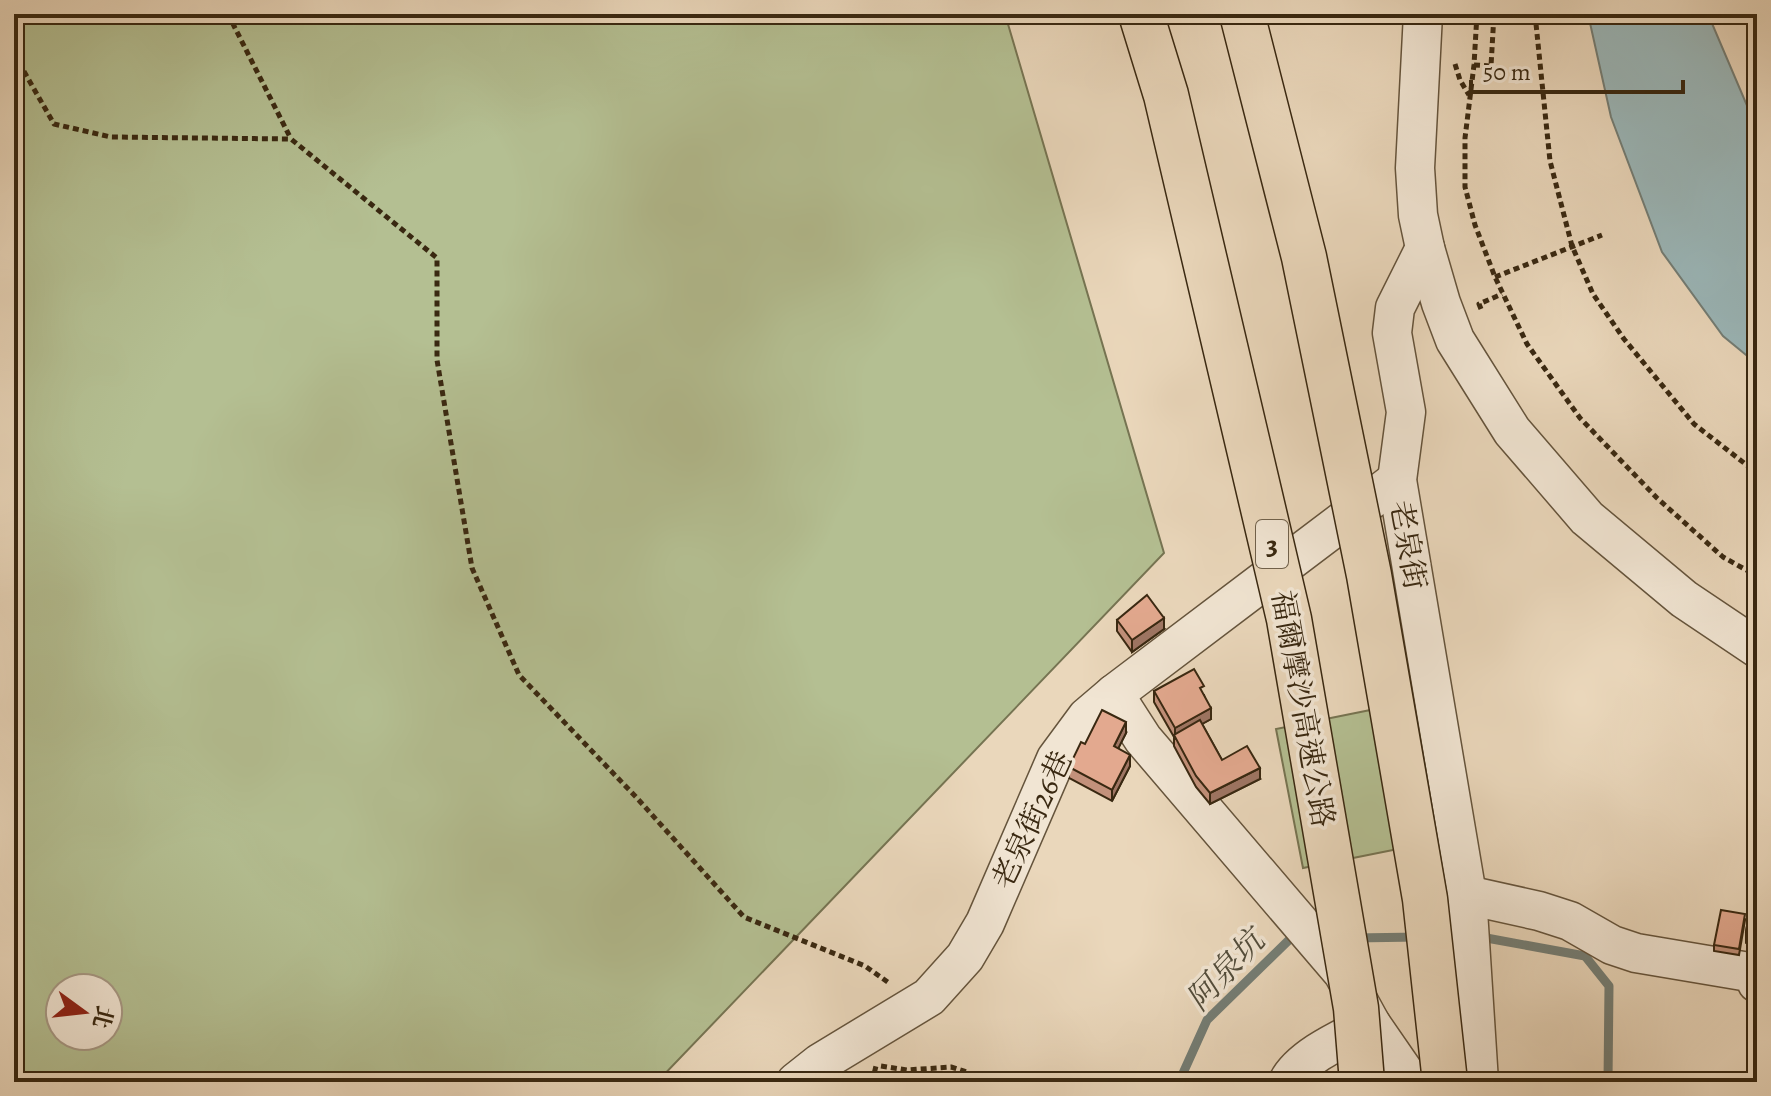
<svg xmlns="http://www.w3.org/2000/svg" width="1771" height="1096" font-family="Alegreya,'Noto Serif TC',serif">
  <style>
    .green { fill: #b4bf92; stroke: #767452; stroke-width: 2; fill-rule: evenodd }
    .water { fill: #9bb7b9; stroke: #747e76; stroke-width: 2 }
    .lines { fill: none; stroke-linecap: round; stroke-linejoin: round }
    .stream { stroke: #747e76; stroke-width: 9 }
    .minor-casing { stroke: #65543c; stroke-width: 41 }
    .path { stroke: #392811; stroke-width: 5; stroke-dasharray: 6 4; stroke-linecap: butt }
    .minor { stroke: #f1e5d3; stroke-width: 38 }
    .highway-bridge-casing { stroke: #392811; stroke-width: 47; stroke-linecap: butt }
    .highway-bridge { stroke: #ead7bb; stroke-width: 44 }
    .wall { fill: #c3917b; stroke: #392811; stroke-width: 2 }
    .shaded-wall { fill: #9f7664; stroke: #392811; stroke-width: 2 }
    .building { fill: #e3a98f; stroke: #392811; stroke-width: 2 }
    .labels { text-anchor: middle; stroke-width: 7; stroke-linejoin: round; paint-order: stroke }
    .shield { fill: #f1e5d3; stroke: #70614b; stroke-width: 2 }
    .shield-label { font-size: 28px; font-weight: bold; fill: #392811 }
    .street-label { font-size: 30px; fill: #392811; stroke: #f1e5d3 }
    .water-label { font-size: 32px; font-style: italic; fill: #524c3b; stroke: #f1e5d3 }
  </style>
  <rect width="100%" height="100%" fill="#ead7bb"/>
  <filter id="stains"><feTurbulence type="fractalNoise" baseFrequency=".0025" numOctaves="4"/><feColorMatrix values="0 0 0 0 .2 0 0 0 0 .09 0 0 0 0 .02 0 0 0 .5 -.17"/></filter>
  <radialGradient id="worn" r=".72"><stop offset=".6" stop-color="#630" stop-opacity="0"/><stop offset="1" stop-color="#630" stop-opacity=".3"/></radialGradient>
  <g class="green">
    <path d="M14,14h991l159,539 -507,529h-643zM60,988h48v48h-48z"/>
    <path d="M1425,699l28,139 -150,30 -27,-139z"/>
  </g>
  <path class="water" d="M1588,14h120l49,115v235l-34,-28 -61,-84 -51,-135z"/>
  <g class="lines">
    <g class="stream">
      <path d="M1481,937l104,19 24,30 -1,96"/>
      <path d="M1354,938l65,-1"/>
      <path d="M850,1082l5,-3 13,3"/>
      <path d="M1179,1082l28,-62 84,-82"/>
    </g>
    <defs>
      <g id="minor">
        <path d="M1423,14l-8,154 3,47 7,33 16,55 14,37 57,91 75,87 97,81 73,49"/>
        <path d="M1425,248l-30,60 -3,25 14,79 -9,68 70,415 12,187"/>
        <path d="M1114,694l29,45 200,234 28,51 40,58"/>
        <path d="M1467,895l72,16 31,10 42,24 24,8 119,20 2,10"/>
        <path d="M796,1082l24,-19 109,-66 36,-40 20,-34 71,-164 31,-42 27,-23 283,-214"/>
        <path d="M1288,1082c13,-26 58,-45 83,-58"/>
      </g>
    </defs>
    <use href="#minor" class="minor-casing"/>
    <g class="path">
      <path d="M228,14l63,125"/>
      <path d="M1477,14l-3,51 -9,73v49l10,38 20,52 32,67 53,74 77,80 66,59 34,19"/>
      <path d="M1535,14l15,147 22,85 21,48 31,45 70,85 63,49"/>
      <path d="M14,54l40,70 57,13 180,2 146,119v102l35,208 47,107 117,122 108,120 121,49 24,17"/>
      <path d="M1455,64l5,16 9,15"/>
      <path d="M1474,65l17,1 3,-52"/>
      <path d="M1495,277l107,-42"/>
      <path d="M1481,309l-2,-5 23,-10"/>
      <path d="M881,1066l26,4 44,-3 16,5 13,10"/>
      <path d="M872,1082l4,-16"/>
    </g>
    <use href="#minor" class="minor"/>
    <defs>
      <g id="highway-bridge">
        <path d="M1141,14l25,81 123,524 67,389 6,74"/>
        <path d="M1242,14l62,243 65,318 56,324 20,183"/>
      </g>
    </defs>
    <use href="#highway-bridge" class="highway-bridge-casing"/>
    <use href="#highway-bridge" class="highway-bridge"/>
  </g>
  <g class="wall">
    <path d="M1117,620l47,9 -32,23 -15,-21z"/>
    <path d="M1154,691l50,4 7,24 -9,5 20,36 38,19 -50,25 -14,-17 -22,-41v-9l-20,-35z"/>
    <path d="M1126,733l-8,15 12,18 -18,35 -43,-23v-11l16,-23z"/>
    <path d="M1757,863v95l-9,-2v-12l-2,-1v-11z"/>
    <path d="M1745,920l-6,35 -25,-4v-6z"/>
  </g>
  <g class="shaded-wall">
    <path d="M1164,618v11l-32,23v-12z"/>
    <path d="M1211,708v11l-36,20v-11z"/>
    <path d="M1126,722v11l-12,24v-11z"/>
    <path d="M1130,755v11l-18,35v-11z"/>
    <path d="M1260,768v11l-50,25v-11z"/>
  </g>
  <g class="building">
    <path d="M1147,595l17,23 -32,22 -15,-20z"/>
    <path d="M1194,669l10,17 -4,2 11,20 -36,20 -21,-37z"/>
    <path d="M1102,710l24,12 -12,24 16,9 -18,35 -43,-23 12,-25 4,2z"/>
    <path d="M1200,720l22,40 25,-14 13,22 -50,25 -14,-17 -22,-41z"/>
    <path d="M1757,863v84l-9,-2 1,-12 -3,-1z"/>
    <path d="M1721,910l24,4 -6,35 -25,-4z"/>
  </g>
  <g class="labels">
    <rect class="shield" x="1256" y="520" width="32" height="48" rx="6"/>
    <g class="shield-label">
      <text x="1272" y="554">3</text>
    </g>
    <g class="street-label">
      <text transform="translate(1408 545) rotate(80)" y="10">老泉街</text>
      <text transform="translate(1303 709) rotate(80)" y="10">福爾摩沙高速公路</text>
      <text transform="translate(1032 820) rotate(-65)" y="10">老泉街26巷</text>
    </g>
    <g class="water-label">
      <text transform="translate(1225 970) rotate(-47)" y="11">阿泉坑</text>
    </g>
  </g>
  <rect width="1771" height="1096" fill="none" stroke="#ead7bb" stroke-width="48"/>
  <rect x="16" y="16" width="1739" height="1064" fill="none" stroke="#392811" stroke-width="4"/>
  <rect x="24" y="24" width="1723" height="1048" fill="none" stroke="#392811" stroke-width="2"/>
  <g transform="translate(84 1012) rotate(105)"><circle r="38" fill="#f1e5d3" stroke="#a79985" stroke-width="2"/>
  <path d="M0-6L14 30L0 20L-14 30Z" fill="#8f2418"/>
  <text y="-12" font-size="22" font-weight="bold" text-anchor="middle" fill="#392811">北</text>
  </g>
  <path d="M1471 80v12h212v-12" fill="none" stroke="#392811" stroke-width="4"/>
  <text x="1483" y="80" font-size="24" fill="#392811" stroke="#f1e5d3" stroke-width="6" paint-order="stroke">50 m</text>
  <rect width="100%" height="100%" filter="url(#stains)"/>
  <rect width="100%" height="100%" fill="url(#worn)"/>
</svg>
